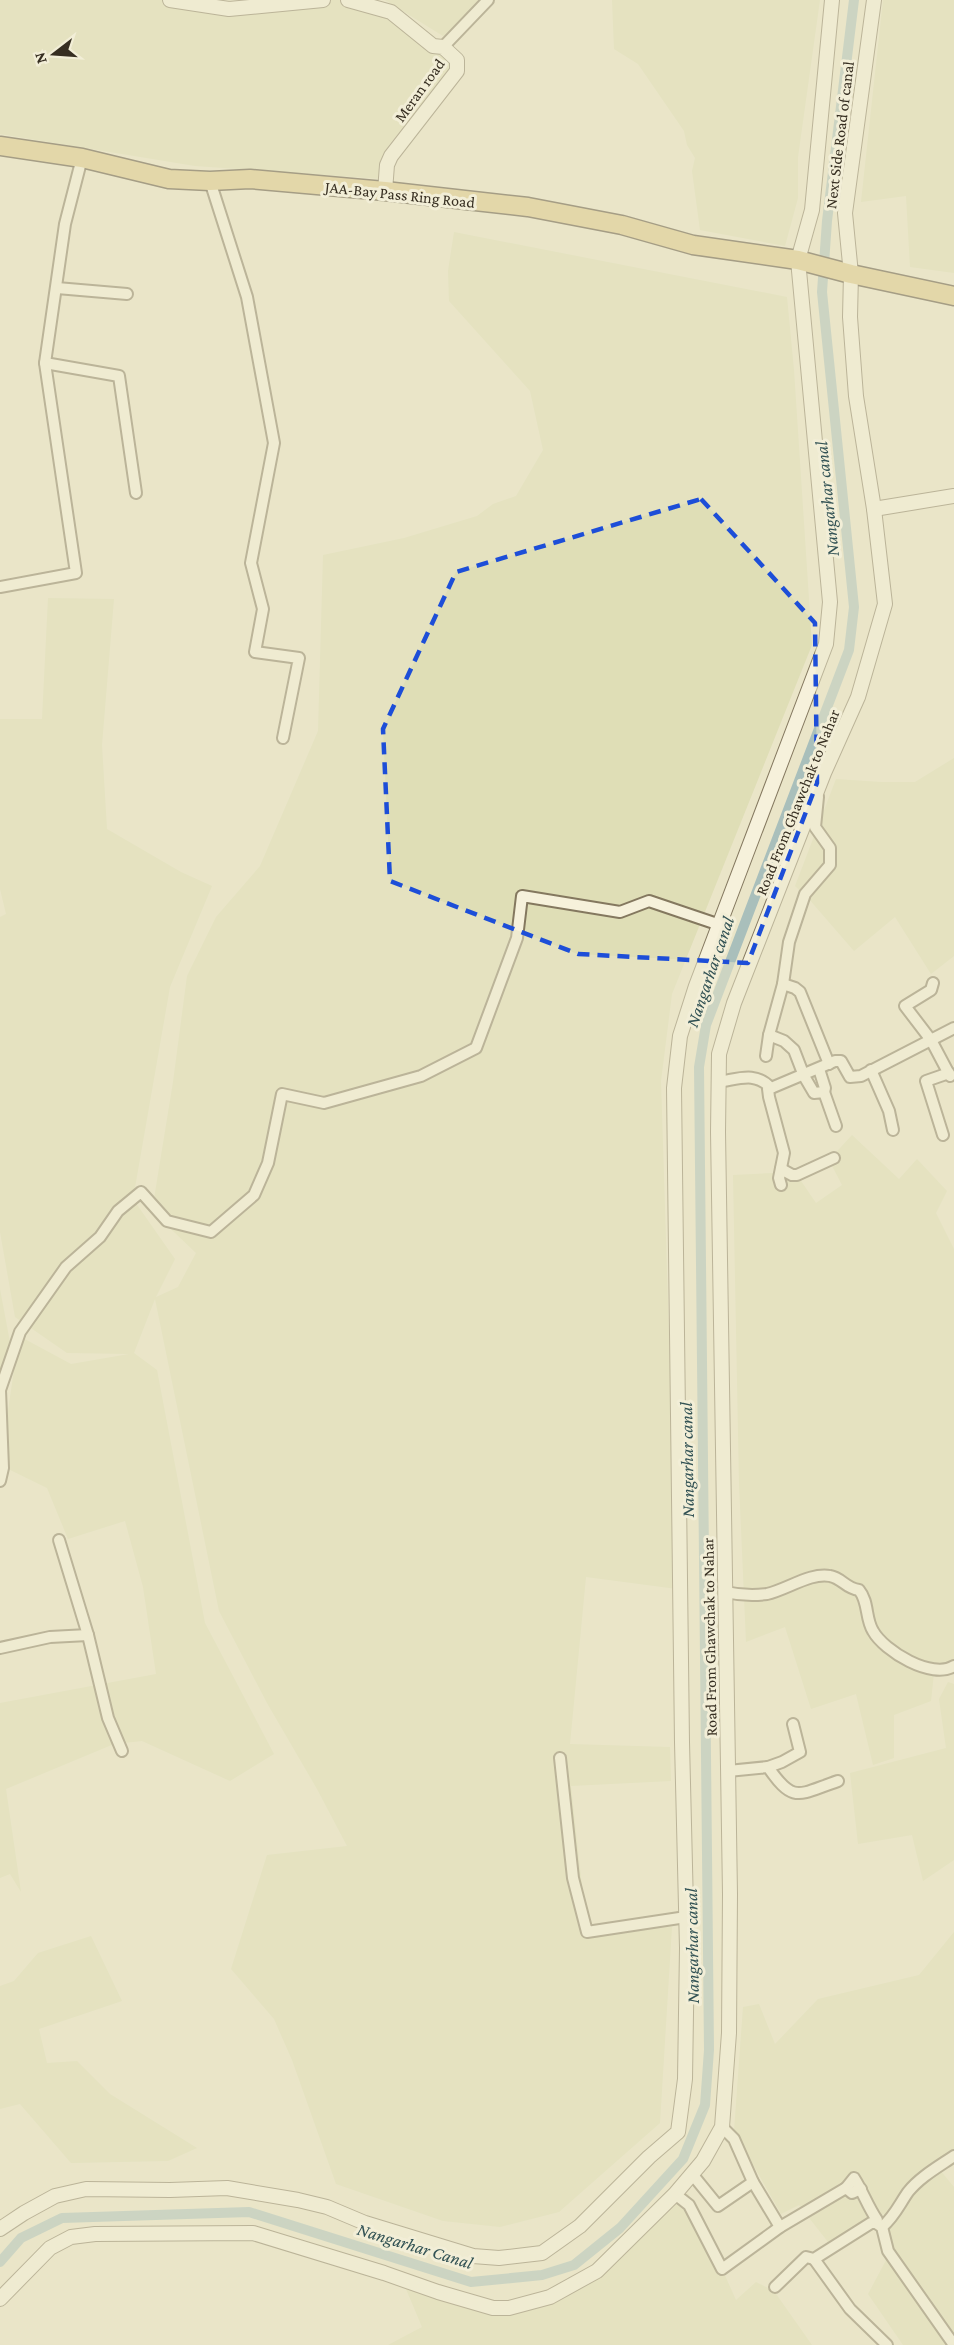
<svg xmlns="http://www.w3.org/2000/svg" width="954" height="2345" font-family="'Crimson Pro',serif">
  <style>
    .farmland { fill: #dfdeb6 }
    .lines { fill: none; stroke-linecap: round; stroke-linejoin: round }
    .canal { stroke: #a9bfbb; stroke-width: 10 }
    .minor-casing { stroke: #84785f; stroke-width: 14 }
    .tertiary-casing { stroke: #84785f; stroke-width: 16 }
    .trunk-casing { stroke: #534633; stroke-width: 21 }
    .minor { stroke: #f6f1db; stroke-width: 10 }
    .tertiary { stroke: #f6f1db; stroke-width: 14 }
    .trunk { stroke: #dcc683; stroke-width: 18 }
    .marked { fill: none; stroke: #1d4ed8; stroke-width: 4.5; stroke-dasharray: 12 8; stroke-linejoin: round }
    .labels { text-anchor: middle; stroke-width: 6; stroke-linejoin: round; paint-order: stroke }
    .street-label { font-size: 16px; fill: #362e21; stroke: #f2eed7 }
    .water-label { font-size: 18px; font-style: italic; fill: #325254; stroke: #f2eed7 }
  </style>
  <rect width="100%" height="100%" fill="#eae5c8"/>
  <g class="farmland">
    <path d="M0,0h176l51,13 98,-13h28l49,22 17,20 23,13 10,12 -63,78 -7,34 -187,-13 -195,-32z"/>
    <path d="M385,0h100l-42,36z"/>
    <path d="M612,0h208l-22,157v41l-13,48 -85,-16 -8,-59 3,-13 -8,-13 -3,-14 -46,-67 -24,-15z"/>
    <path d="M883,0h71v273l-44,-6 -4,-71 -45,6z"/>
    <path d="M454,232l333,65 7,73 18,275 -140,349 -11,87 16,508 -91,-12 -16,167 100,3 1,34 -100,5 16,146 85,-5 -12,196 -101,89 -59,15 -57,-6 -107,-37 -44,-124 -18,-41 -43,-50 36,-114 80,-9 -30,-57 -50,-86 -48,-92 -64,-312 -21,54 23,17 48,253 69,131 -44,27 -88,-40 -28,3 -108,45 15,103 -11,-18 -10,4v-175l156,-29 -13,-87 -18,-66 -57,18 -21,-51 -47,-23 19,-129 52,28 58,-10 -62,-1 -52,-36 -15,-85v-315l6,-3 -6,-25v-170h42l6,-121 66,1 -12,146 5,84 74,43 31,14 -42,101 -37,212 42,60 -19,38 22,-10 18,-34 -44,-42 21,-129 14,-106 29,-59 44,-51 58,-135 5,-176 81,-17 73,-22 16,-12 23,-8 27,-46 -13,-59 -81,-90 -1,-30z"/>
    <path d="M954,758v198l-23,18 -36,-57 -41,34 -46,-53 -13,-12 41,-107 45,3h34z"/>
    <path d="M852,1135l47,44 18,-20 30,32 -11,22 18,36v420l-20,4 -3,28 -37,14v43l-21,7 -17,-71 -45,15 -26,-82 -39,15 -7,-159 -6,-308 62,-3 21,31 26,-18 -13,-25z"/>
    <path d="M0,1289l12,64 -12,20z"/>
    <path d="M948,1682l6,2v176l-31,21 -11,-46 -54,9 -8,-71 96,-25 -7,-49z"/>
    <path d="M954,1932v222l-19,10 19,23v153l-6,5h-45l-35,-51 24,-45 -8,-35 -56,28 -29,-37 -18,9 -47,-83 9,-124 16,-3 16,40 43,-45 101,-24z"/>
    <path d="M91,1936l31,65 -83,28 8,34 30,-2 33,33 87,54 -29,13 -97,2 -51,-59 -20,5v-123l14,-5 24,-28z"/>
    <path d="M688,2193l48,107 20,-18 18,9 38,54h-424l34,-18 -19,-45 90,30 104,-37z"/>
  </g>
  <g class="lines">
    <path class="canal" d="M0,2262l21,-24 41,-20 187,-6 222,70 71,-7 32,-10 46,-37 63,-69 22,-54 4,-55 -10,-983 7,-42 143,-375 5,-43 -32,-315 5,-71 27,-221"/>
    <defs>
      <g id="minor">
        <path d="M443,47l45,-47"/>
        <path d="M210,181l37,116 27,146 -23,120 12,46 -8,43 44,6 -16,80"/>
        <path d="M57,288l70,6"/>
        <path d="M45,363l74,13 17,117"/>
        <path d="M0,587l76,-14 -31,-210 20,-139 17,-66"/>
        <path d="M933,983l-2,7 -26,16 26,34 19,36"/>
        <path d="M783,984l12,4 5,4 29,72"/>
        <path d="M769,1035l15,6 10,9 10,26 10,17 10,-1 12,34"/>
        <path d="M766,1056l3,-21 14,-51 6,-42 16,-48 25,-29v-17l-15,-21 3,-30"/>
        <path d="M819,1069l6,19 -1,4"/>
        <path d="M871,1070l18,41 4,19"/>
        <path d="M718,1082c21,-3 37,-11 53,6l64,-27h6l9,16 11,-1 93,-48"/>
        <path d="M771,1088l-3,1 1,8 15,56 -5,25 2,7"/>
        <path d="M943,1135l-17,-54 23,-8"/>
        <path d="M781,1169l11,6h5l37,-17"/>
        <path d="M0,1481l3,-13 -3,-78 20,-58 46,-65 34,-30 18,-26 23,-19 26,29 44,11 43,-37 14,-32 14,-69 42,9 97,-27 55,-28 41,-110 5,-42 98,16 29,-11 71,24"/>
        <path d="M59,1540l29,95 20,83 14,33"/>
        <path d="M725,1592c14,3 27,4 42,2 19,-4 44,-22 63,-18 12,2 15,12 29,14 10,12 6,28 14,41 11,20 59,49 81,35"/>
        <path d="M0,1648l50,-11 38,-2"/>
        <path d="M560,1758l13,120 14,54 99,-15"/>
        <path d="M768,1767l14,-5 18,-10 -7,-28"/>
        <path d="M728,1771l40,-4c26,38 31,27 70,14"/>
        <path d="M722,2127l12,12 19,43 27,45"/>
        <path d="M692,2174l26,32 35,-24"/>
        <path d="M846,2188l8,-10c9,14 13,27 23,42l-1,3"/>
        <path d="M675,2194l14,11 33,64 58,-42 66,-39 6,5 9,-4"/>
        <path d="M882,2227c12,-10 17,-22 26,-35 12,-15 30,-25 46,-36"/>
        <path d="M814,2259l36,50 37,36"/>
        <path d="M775,2287l31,-30 8,2 57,-36h5l6,4 6,24 66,94"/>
      </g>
      <g id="tertiary">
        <path d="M170,0l59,9 94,-9"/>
        <path d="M348,0l43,12 42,34 10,1 14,13v11l-66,85 -4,9 -2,26"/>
        <path d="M874,509l80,-13"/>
        <path d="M0,2229l24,-16 31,-17 31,-7 84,1 57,-2 71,12 29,7 38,16 108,33 26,2 43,-5 38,-27 69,-69 29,-25 7,-53 2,-131 -5,-206 -8,-654 6,-52 16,-50 130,-342 4,-42 -32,-342 14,-50 20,-210"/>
        <path d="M0,2299l50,-51 21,-11 24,-3 158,-1 131,40 54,19 55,16h16l41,-11 47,-26 78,-77 28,-33 19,-34 7,-94 1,-139 -12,-762 1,-78 15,-51 90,-230 34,-76 27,-93 -11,-95 -18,-113 -6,-79 1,-43 -6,-61 29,-213"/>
      </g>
      <path id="trunk" d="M0,146l82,12 87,21 41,2 40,-2 135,12 143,16 94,18 71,20 105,15 53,14 103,22"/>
    </defs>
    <use href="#minor" class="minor-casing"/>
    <use href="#tertiary" class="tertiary-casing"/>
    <use href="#trunk" class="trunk-casing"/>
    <use href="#minor" class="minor"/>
    <use href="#tertiary" class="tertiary"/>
    <use href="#trunk" class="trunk"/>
  </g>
  <path d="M0 0H954V2345H0ZM701,499l114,124 2,160 -69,180 -170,-9 -188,-73 -7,-152 73,-157z" fill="#eae5c8" fill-opacity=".55" fill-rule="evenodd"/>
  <path class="marked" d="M701,499l114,124 2,160 -69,180 -170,-9 -188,-73 -7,-152 73,-157z"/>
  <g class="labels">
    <g class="street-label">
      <text transform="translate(419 90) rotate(-54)" y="6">Meran road</text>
      <text transform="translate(839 135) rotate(-83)" y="6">Next Side Road of canal</text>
      <text transform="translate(400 194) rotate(6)" y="6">JAA-Bay Pass Ring Road</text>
      <text transform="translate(797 802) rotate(-68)" y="6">Road From Ghawchak to Nahar</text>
      <text transform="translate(709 1637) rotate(-91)" y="6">Road From Ghawchak to Nahar</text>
    </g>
    <g class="water-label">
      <text transform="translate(827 499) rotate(-96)" y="6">Nangarhar canal</text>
      <text transform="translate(710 972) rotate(-71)" y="6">Nangarhar canal</text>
      <text transform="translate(687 1460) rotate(-91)" y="6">Nangarhar canal</text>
      <text transform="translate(692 1946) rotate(-91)" y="6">Nangarhar canal</text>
      <text transform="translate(415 2246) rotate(17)" y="6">Nangarhar Canal</text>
    </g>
  </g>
  <g transform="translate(54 54) rotate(253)" stroke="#f2eed7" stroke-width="4.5" paint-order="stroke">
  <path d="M0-4.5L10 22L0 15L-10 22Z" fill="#362e21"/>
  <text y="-9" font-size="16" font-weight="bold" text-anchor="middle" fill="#362e21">N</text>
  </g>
</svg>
